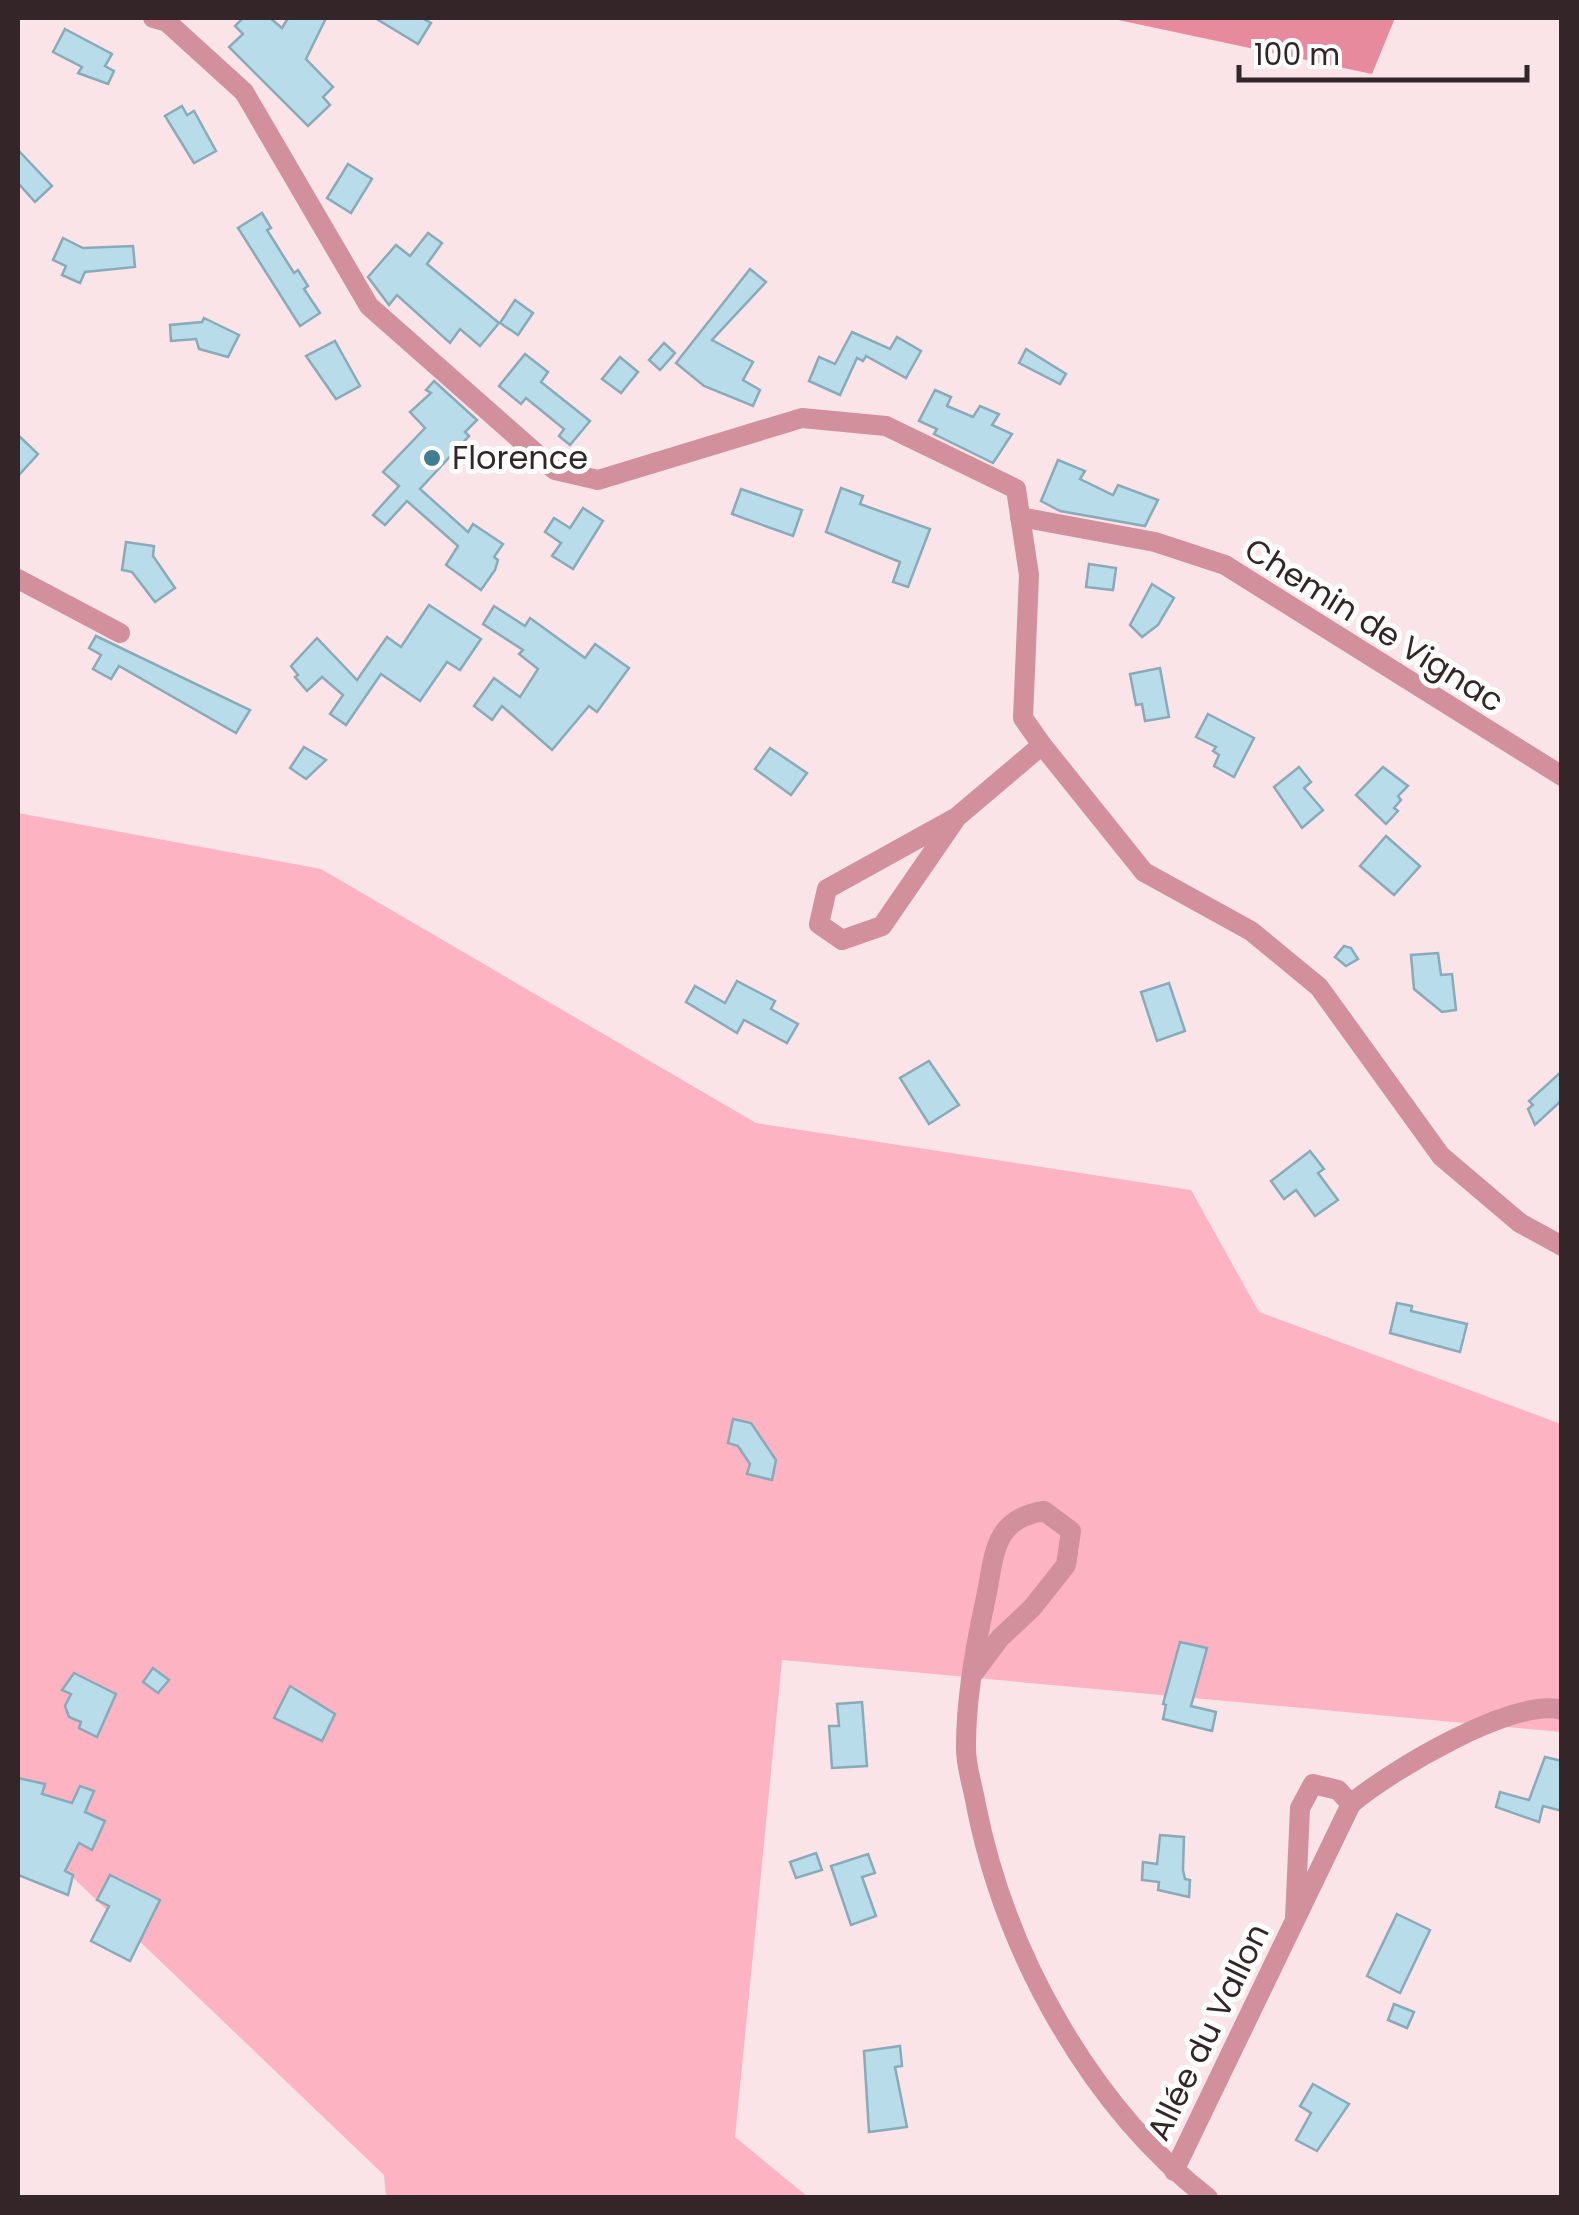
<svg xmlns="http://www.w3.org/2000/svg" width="1579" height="2215" font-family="Poppins,sans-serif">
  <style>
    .green { fill: #fdb3c1 }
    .forest { fill: #e88a9d }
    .building { fill: #b9dcea; stroke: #89aab8; stroke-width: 2.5 }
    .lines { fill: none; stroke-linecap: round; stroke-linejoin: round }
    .street { stroke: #d1909c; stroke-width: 20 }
    .poi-dot { fill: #3f7d93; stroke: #fff; stroke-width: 4 }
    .labels { text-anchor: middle; stroke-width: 10; stroke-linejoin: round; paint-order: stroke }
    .poi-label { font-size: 32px; fill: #332528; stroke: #fff; text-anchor: start }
    .street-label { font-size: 32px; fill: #332528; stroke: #fff }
  </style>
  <rect width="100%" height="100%" fill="#fbe4e8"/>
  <path class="green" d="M18,813l303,56 435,254 435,67 68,122 302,112v308l-779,-72 -47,477 73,60h-422l-2,-22 -366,-350z"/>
  <path class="forest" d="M1109,18h286l-23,56z"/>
  <g class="building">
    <path d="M243,18h27l12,10 6,-10h38l-20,41 27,28 -10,10 7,8 -22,21 -79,-79 14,-13 -8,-8z"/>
    <path d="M375,18h47l9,5 -13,21z"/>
    <path d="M65,29l47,25 -7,12 9,5 -6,13 -30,-11 4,-6 -29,-15z"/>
    <path d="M182,106l5,9 7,-4 22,40 -22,12 -29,-47z"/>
    <path d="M18,150l34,36 -17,16 -17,-19z"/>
    <path d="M348,164l24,15 -21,34 -24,-15z"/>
    <path d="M262,213l9,15 -4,2 27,43 4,-3 10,16 -4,3 16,24 -20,13 -62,-98z"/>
    <path d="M428,233l14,10 -15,21 72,59 -19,23 -20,-17 -10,14 -53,-48 -8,10 -21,-28 28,-32 14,11z"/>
    <path d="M63,238l20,10 50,-2 2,21 -50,5 -5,11 -18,-8 4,-9 -13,-6z"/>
    <path d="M750,269l16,13 -54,58 41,22 -10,18 17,10 -7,16 -49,-20 -28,-23z"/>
    <path d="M515,300l18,13 -15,22 -18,-12z"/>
    <path d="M204,318l35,17 -11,22 -29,-8 -3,-10 -25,2 -1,-16 32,-3z"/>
    <path d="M852,332l38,17 7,-12 24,14 -15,27 -40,-22 -3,5 -6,-3 -17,37 -31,-14 10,-24 16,7z"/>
    <path d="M335,341l25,45 -24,13 -30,-43z"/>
    <path d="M664,343l11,10 -15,17 -11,-10z"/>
    <path d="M1026,349l40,25 -6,10 -41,-21z"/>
    <path d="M525,354l23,18 -7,10 49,39 -20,24 -11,-9 5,-7 -38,-31 -5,6 -22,-18z"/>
    <path d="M620,357l18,15 -17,21 -19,-14z"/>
    <path d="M434,381l43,39 -12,12 4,4 -49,53 48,43 5,-8 30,20 -9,13 4,3 -3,10 -14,20 -35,-25 12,-19 -51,-45 -22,24 -12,-10 26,-29 -16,-14 42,-44 -15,-16 21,-19 -5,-3z"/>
    <path d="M935,390l16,7 -4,9 26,11 7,-11 19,8 -7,11 20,9 -19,29 -59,-29 3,-5 -18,-8z"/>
    <path d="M18,435l20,19 -20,22z"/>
    <path d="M1058,460l27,11 -5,8 33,16 5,-10 40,15 -13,26 -85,-15 -19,-10z"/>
    <path d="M841,488l22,8 -3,8 70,25 -22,58 -15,-5 7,-20 -74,-30z"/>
    <path d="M741,489l61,21 -9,26 -61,-22z"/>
    <path d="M583,508l20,13 -30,48 -21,-13 9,-13 -16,-11 9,-14 16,10z"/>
    <path d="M126,542l28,4 -1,10 22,32 -20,14 -23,-30 -10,-2z"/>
    <path d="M1089,564l27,4 -3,22 -27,-3z"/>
    <path d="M1152,584l22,14 -16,27 -16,12 -12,-12z"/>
    <path d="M429,605l52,34 -21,31 -13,-8 -27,39 -39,-27 -35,51 -16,-11 13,-19 -21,-18 -15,14 -12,-14 3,-2 -7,-9 26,-28 40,42 30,-43 14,10z"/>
    <path d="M494,606l31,20 5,-8 55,40 10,-14 34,24 -32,44 -8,-6 -37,44 -50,-44 -10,14 -18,-14 20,-28 26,19 18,-28 -19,-15 4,-4 -40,-26z"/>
    <path d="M96,636l154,74 -14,23 -117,-67 -8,13 -18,-10 8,-14 -12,-7z"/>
    <path d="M1160,668l9,49 -24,4 -3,-17 -6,1 -6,-31z"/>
    <path d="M1208,714l46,24 -20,39 -20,-11 5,-11 -6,-4 3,-4 -20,-10z"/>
    <path d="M304,747l22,13 -20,19 -16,-11z"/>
    <path d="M770,748l37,25 -16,22 -36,-26z"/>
    <path d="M1299,767l12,15 -7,6 19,22 -21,18 -28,-41z"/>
    <path d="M1383,767l25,19 -10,10 3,4 -7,8 4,3 -12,13 -30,-29z"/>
    <path d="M1386,836l34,30 -26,29 -34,-29z"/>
    <path d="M1344,946l7,2 7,11 -12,7 -11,-9z"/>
    <path d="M1438,953l3,22 11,-1 4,36 -14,2 -28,-23 -3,-34z"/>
    <path d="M737,981l38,20 -4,8 27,15 -11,19 -43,-23 -7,13 -51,-31 9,-16 30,17z"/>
    <path d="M1169,983l16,48 -28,10 -16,-49z"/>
    <path d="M929,1061l30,44 -30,19 -29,-46z"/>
    <path d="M1562,1071v29l-27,25 -7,-16 5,-4 -4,-4z"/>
    <path d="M1310,1151l14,18 -6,4 20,27 -23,16 -19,-26 -12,9 -13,-18z"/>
    <path d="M1397,1303l15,3 -1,5 56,13 -7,28 -70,-19z"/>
    <path d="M733,1419l18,4 25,37 -4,20 -25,-6 3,-10 -12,-18 -10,-3z"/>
    <path d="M1180,1642l27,6 -16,58 25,6 -4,19 -49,-12 3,-14 -3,-1z"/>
    <path d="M153,1668l16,12 -11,13 -15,-11z"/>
    <path d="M74,1673l42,21 -19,43 -18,-9 2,-6 -12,-5 -4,-11 6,-12 -9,-4z"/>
    <path d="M290,1686l45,28 -13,27 -48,-23z"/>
    <path d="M862,1702l5,64 -35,2 -3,-42h10l-2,-22z"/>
    <path d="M1545,1757l17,4v50l-19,-5 -4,16 -43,-15 4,-15 29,8z"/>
    <path d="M18,1778l27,6 -3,10 30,9 8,-17 14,5 -9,21 20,9 -13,29 -13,-7 -14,28 8,4 -5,20 -50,-20z"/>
    <path d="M1160,1835l24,2 -1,33 2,9 5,1 -1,17 -31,-7 1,-8 -17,-2 1,-18 14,2z"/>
    <path d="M816,1853l6,17 -26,8 -6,-16z"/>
    <path d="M868,1854l7,19 -13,4 14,39 -25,9 -20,-59z"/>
    <path d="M110,1875l50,25 -30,61 -39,-20 18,-35 -12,-6z"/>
    <path d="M1397,1914l33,16 -30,63 -33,-17z"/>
    <path d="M1394,2004l20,8 -7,16 -19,-8z"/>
    <path d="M900,2046l2,20 -7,1 12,60 -38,5 -5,-81z"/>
    <path d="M1313,2084l36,20 -32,47 -21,-11 15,-27 -11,-7z"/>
  </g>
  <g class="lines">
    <g class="street">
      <path d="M153,18l14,4 77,70 125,214 186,164 43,10 204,-62 84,8 130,63 13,86 -6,143 19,27 102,127 107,59 68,56 122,169 79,67 42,23"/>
      <path d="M1020,517l135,25 70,23 337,211"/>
      <path d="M18,579l102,54"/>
      <path d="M957,817l-75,109 -40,14 -23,-16 8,-35 130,-72 85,-72"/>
      <path d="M973,1674l27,-36 32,-30 34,-43 5,-34 -27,-20c-53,8 -49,46 -59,91 -10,46 -19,96 -19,143 -1,20 7,41 10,60 29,147 113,300 232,393"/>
      <path d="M1351,1804c37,-32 164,-108 211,-94"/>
      <path d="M1174,2171l177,-367 -13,-14 -25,-6 -13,24 -5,111"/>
    </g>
  </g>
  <circle class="poi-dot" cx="432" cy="458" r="10"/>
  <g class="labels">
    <g class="poi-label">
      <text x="452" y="469">Florence</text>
    </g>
    <g class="street-label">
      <text transform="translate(1374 625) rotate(32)" y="11">Chemin de Vignac</text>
      <text transform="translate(1208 2032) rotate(-64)" y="11">Allée du Vallon</text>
    </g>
  </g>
  <rect width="1579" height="2215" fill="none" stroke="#332528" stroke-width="40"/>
  <path d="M1239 65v15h288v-15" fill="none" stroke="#332528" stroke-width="5"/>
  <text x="1254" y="65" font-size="30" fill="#332528" stroke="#ffffff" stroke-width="8" paint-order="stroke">100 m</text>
</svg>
